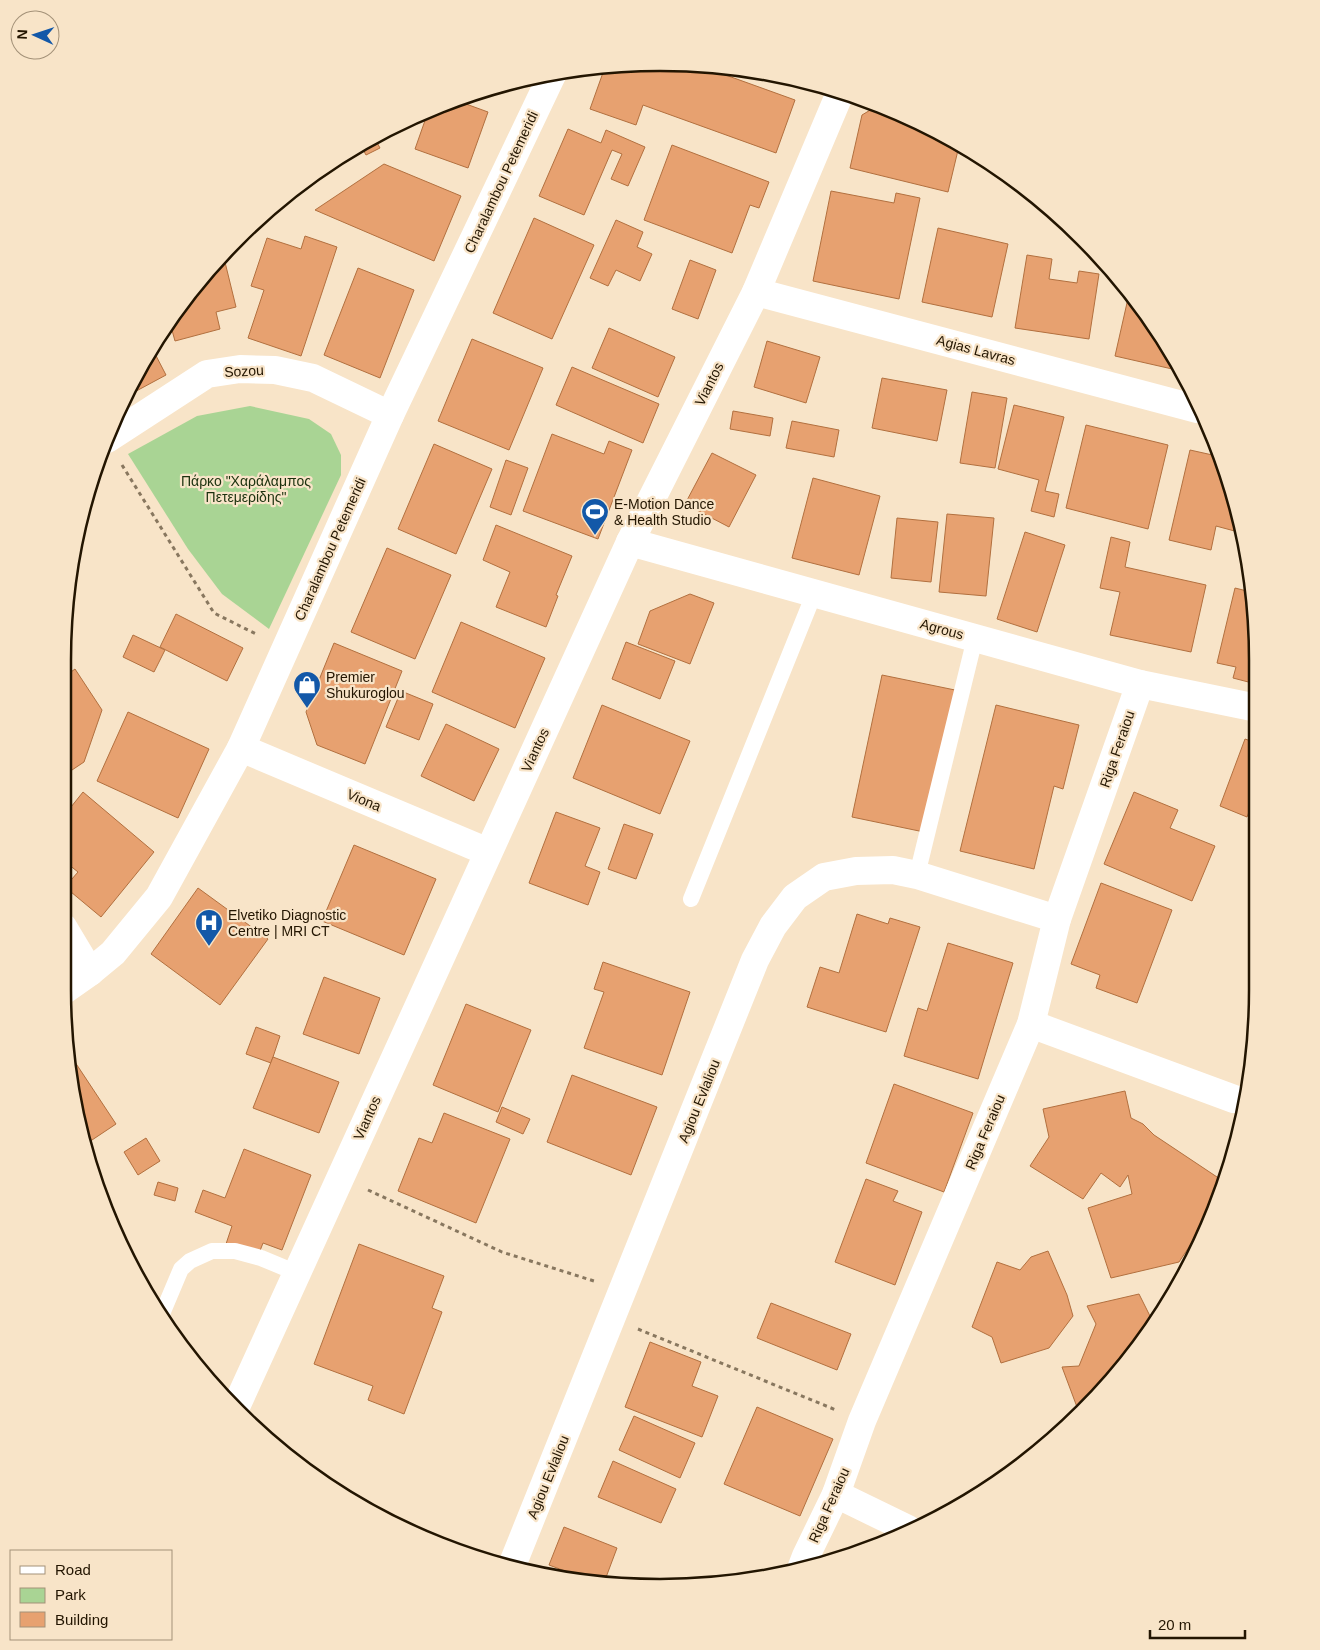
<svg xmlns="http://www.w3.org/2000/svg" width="1320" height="1650" font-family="Arial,sans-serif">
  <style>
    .green { fill: #a9d494 }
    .building { fill: #e7a170; stroke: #b2703f }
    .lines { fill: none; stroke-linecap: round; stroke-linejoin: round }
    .path { stroke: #88775f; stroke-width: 3; stroke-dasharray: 4 4; stroke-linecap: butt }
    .service { stroke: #fff; stroke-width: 16 }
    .minor { stroke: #fff; stroke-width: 28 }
    .labels { text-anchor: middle; stroke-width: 4.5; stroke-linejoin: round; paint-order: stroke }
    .street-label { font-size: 14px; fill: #231501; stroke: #f8e4c8 }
    .park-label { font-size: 14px; fill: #1b310e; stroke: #f8e4c8 }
    .poi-label { font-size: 14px; fill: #231501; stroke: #f8e4c8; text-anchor: start }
    .rim { fill: none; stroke: #231501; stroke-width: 2.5 }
  </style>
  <rect width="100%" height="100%" fill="#f8e4c8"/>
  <path class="green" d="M250,406l59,13 22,15 10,21v20l-72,154 -47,-35 -34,-45 -60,-95 69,-38z"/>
  <g class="building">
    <path d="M695,64l100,36 -19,53 -133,-48 -7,20 -46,-16 15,-42z"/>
    <path d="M455,100l33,12 -20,56 -53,-19 13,-37z"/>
    <path d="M877,106l48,18 34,22 -11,46 -98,-24 12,-53z"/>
    <path d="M568,129l33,14 5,-13 39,17 -17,39 -17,-7 11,-25 -10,-4 -28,65 -45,-19z"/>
    <path d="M374,137l6,11 -14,7 -6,-11z"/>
    <path d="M672,145l97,37 -10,26 -9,-3 -18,48 -88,-33z"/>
    <path d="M969,152l11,7 -12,-2z"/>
    <path d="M384,164l77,32 -27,65 -119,-51z"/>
    <path d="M831,191l63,12 2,-10 24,5 -21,101 -86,-18z"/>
    <path d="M534,218l60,27 -42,94 -59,-26z"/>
    <path d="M616,220l27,12 -6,15 15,7 -12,27 -24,-11 -8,16 -18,-8z"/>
    <path d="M938,228l70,16 -16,73 -70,-15z"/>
    <path d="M305,236l32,11 -36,109 -53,-18 16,-48 -13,-4 16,-48 34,11z"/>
    <path d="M223,254l13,53 -20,5 4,17 -45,12 -5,-18 41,-57z"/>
    <path d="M1027,255l25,4 -3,20 28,4 2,-12 20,3 -10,65 -74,-11z"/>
    <path d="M690,260l26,10 -18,49 -26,-10z"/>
    <path d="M358,268l56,22 -34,88 -56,-23z"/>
    <path d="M1129,294l49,68 3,9 -66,-15z"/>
    <path d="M609,328l66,29 -17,40 -66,-29z"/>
    <path d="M472,339l71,29 -34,82 -71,-29z"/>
    <path d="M767,341l53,16 -14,46 -52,-16z"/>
    <path d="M152,348l14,27 -39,21 16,-35z"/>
    <path d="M572,367l87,37 -16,39 -87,-38z"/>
    <path d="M882,378l65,12 -10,51 -65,-13z"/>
    <path d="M972,392l35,6 -12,70 -35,-5z"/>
    <path d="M1014,405l50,12 -19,74 14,3 -5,23 -23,-6 8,-31 -41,-11z"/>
    <path d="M733,411l40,7 -3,18 -40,-7z"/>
    <path d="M792,421l47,9 -5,27 -48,-9z"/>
    <path d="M1086,425l82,20 -20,84 -82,-21z"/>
    <path d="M552,434l52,20 5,-13 23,9 -34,89 -75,-28z"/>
    <path d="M434,444l58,25 -36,85 -58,-25z"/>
    <path d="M1190,450l27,6 20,49 5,28 -26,-7 -5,24 -42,-10z"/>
    <path d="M712,453l44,22 -27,52 -44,-23z"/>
    <path d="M506,460l22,8 -17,47 -21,-8z"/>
    <path d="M813,478l67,18 -21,79 -67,-17z"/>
    <path d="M947,514l47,4 -8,78 -47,-4z"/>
    <path d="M897,518l41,4 -7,60 -40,-4z"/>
    <path d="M496,525l76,31 -16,39 2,1 -12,31 -50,-20 14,-35 -27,-12z"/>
    <path d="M1025,532l40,13 -28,87 -40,-13z"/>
    <path d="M1111,537l19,5 -5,25 81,18 -15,67 -81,-17 10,-43 -20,-4z"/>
    <path d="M387,548l64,27 -36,84 -64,-27z"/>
    <path d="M1235,588l16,4 5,29v63l-23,-6 3,-11 -19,-4z"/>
    <path d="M690,594l24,9 -24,61 -52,-20 12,-33z"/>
    <path d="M176,614l67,34 -16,33 -67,-34z"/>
    <path d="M461,622l84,36 -30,70 -83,-36z"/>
    <path d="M133,635l32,15 -11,22 -31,-15z"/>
    <path d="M626,642l49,19 -15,38 -48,-20z"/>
    <path d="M334,643l68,28 -37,93 -48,-19 -11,-33z"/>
    <path d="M75,669l27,41 -18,52 -21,14 1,-99z"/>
    <path d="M882,675l73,15 -31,142 -72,-15z"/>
    <path d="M401,691l32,13 -14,36 -33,-13z"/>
    <path d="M602,705l88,36 -30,73 -87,-36z"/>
    <path d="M996,705l83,20 -16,64 -9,-3 -20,83 -74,-18z"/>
    <path d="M128,712l81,37 -31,69 -81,-37z"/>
    <path d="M446,724l53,25 -25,52 -53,-25z"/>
    <path d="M1245,739l12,4v48l-10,26 -27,-11z"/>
    <path d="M83,792l71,60 -53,65 -36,-30 13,-15 -15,-12v-43z"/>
    <path d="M1134,792l44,18 -8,18 45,18 -23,55 -88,-37z"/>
    <path d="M556,812l44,16 -15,38 15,6 -12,33 -59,-22z"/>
    <path d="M624,824l29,10 -17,45 -28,-10z"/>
    <path d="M354,845l82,34 -32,76 -82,-34z"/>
    <path d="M1101,883l71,27 -35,93 -41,-15 4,-13 -29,-11z"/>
    <path d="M198,888l70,51 -48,66 -69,-51z"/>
    <path d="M857,914l31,10 2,-6 30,9 -34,105 -79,-25 13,-40 19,6z"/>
    <path d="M948,943l65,20 -35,116 -74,-23 14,-48 9,3z"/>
    <path d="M603,962l87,30 -28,83 -78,-27 20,-56 -10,-3z"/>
    <path d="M324,977l56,21 -21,56 -56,-20z"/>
    <path d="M466,1004l65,26 -33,82 -65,-27z"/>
    <path d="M256,1027l24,9 -9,27 -25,-9z"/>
    <path d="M71,1056l45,68 -33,22v-2z"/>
    <path d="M273,1057l66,25 -20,51 -66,-25z"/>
    <path d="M572,1075l85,32 -26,68 -84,-33z"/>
    <path d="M894,1084l79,29 -29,79 -78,-29z"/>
    <path d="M1125,1091l6,27 12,6 11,11 69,46 -8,27 -36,54 -68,16 -23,-70 44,-14 -4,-19 -8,12 -19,-14 -18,26 -53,-33 19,-29 -6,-28z"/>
    <path d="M502,1107l28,12 -7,15 -27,-12z"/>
    <path d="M444,1113l66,26 -34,84 -78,-32 21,-53 13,5z"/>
    <path d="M146,1138l14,23 -22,14 -14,-23z"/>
    <path d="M244,1149l67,26 -29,75 -19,-7 -5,13 -32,-12 6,-18 -37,-14 8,-22 22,8z"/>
    <path d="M866,1179l32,12 -5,10 29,11 -27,73 -60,-23z"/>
    <path d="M158,1182l20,6 -3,13 -21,-6z"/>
    <path d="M359,1244l85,32 -12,32 10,4 -38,102 -36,-14 5,-14 -59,-22z"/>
    <path d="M1048,1251l19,44 6,21 -24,32 -48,15 -9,-26 -20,-10 25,-65 23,8 11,-13z"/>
    <path d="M1139,1294l14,28 -19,32 -53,56 -4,-3 -15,-40 17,-1 17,-42 -9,-18z"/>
    <path d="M771,1303l80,31 -14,36 -80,-32z"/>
    <path d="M650,1342l51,20 -9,24 26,10 -16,41 -77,-30z"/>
    <path d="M757,1407l76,32 -33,77 -76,-32z"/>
    <path d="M634,1416l61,27 -15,35 -61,-28z"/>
    <path d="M613,1461l63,28 -15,34 -63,-26z"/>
    <path d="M564,1527l53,21 -12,32 -24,-3 -32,-12z"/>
  </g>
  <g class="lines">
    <g class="path">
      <path d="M122,465l92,148 44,22"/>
      <path d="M368,1190l134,62 92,29"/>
      <path d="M638,1329l198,81"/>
    </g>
    <g class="service">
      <path d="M917,875l58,-237"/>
      <path d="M691,899l123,-305"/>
      <path d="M162,1314l19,-45 9,-8 22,-10h23l26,7 36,15"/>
    </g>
    <g class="minor">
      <path d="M756,292l441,117"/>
      <path d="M107,439l100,-65 33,-5 35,1 38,8 77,37"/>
      <path d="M630,542l510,142 117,24"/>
      <path d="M241,748l247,104"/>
      <path d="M63,927l27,45"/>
      <path d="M63,991l27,-19 23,-19 46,-56 82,-149 149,-333 162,-340"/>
      <path d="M1031,1024l203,75"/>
      <path d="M235,1409l395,-867 126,-250 84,-199"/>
      <path d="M836,1494l72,35"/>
      <path d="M511,1568l244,-608 18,-34 22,-29 29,-20 32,-6 37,-1 24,5 140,44"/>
      <path d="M801,1569l5,-13 30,-62 26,-73 169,-397 26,-105 83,-235"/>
    </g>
  </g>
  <defs>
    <symbol id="stadium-pin" viewBox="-11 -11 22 30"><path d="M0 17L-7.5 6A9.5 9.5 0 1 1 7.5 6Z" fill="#1358a8" stroke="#f8e4c8"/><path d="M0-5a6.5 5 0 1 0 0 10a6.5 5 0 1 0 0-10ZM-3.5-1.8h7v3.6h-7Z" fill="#fff"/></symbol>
    <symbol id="shop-pin" viewBox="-11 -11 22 30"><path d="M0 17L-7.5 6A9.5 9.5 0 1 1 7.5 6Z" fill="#1358a8" stroke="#f8e4c8"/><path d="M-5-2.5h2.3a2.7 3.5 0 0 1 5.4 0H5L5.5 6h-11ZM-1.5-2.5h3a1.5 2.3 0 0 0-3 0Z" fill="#fff"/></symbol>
    <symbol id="hospital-pin" viewBox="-11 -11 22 30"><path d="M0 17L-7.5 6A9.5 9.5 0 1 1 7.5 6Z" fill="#1358a8" stroke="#f8e4c8"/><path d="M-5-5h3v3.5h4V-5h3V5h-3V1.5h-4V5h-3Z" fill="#fff"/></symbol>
  </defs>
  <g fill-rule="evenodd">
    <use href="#stadium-pin" x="579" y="496" width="32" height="43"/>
    <use href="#shop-pin" x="291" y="669" width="32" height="43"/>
    <use href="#hospital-pin" x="193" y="907" width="32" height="43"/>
  </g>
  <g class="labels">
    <g class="street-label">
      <text transform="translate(501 182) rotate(-65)" y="5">Charalambou Petemeridi</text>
      <text transform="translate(976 350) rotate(15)" y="5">Agias Lavras</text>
      <text transform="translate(244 371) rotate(-3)" y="5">Sozou</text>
      <text transform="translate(709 384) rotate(-63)" y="5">Viantos</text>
      <text transform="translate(330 549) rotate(-66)" y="5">Charalambou Petemeridi</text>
      <text transform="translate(942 629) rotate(15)" y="5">Agrous</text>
      <text transform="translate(1117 749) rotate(-71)" y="5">Riga Feraiou</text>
      <text transform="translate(535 750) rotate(-65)" y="5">Viantos</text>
      <text transform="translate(364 800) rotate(23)" y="5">Viona</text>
      <text transform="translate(699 1101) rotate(-68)" y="5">Agiou Evlaliou</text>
      <text transform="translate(367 1118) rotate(-66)" y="5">Viantos</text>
      <text transform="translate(985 1132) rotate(-67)" y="5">Riga Feraiou</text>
      <text transform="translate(548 1477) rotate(-68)" y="5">Agiou Evlaliou</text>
      <text transform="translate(829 1505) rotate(-66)" y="5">Riga Feraiou</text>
    </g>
    <g class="park-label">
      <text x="246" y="486">Πάρκο "Χαράλαμπος<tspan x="246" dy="16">Πετεμερίδης"</tspan></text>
    </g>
    <g class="poi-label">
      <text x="614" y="509">E-Motion Dance<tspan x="614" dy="16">&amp; Health Studio</tspan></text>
      <text x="326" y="682">Premier<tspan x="326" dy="16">Shukuroglou</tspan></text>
      <text x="228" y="920">Elvetiko Diagnostic<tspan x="228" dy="16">Centre | MRI CT</tspan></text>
    </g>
  </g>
  <path d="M0 0H1320V1650H0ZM660 71H660A589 589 0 0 1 1249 660V990A589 589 0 0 1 660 1579H660A589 589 0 0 1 71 990V660A589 589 0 0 1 660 71Z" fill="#f8e4c8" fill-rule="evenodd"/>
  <path class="rim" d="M660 71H660A589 589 0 0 1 1249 660V990A589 589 0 0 1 660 1579H660A589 589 0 0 1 71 990V660A589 589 0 0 1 660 71Z"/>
  <rect x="10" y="1550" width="162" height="90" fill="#f8e4c8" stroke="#a39178"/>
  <rect x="20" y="1566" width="25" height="8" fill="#ffffff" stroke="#a39178"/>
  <text x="55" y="1575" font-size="15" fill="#231501">Road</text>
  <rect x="20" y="1588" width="25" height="15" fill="#a9d494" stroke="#a39178"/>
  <text x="55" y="1600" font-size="15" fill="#231501">Park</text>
  <rect x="20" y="1612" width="25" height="15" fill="#e7a170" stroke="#a39178"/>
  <text x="55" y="1625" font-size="15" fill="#231501">Building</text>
  <g transform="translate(35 35) rotate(273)"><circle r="24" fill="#f8e4c8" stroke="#a39178"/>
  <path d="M0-4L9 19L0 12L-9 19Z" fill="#1358a8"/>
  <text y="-8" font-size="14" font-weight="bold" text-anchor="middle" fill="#231501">N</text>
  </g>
  <path d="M1150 1630v8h95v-8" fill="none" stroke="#231501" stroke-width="2.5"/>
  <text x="1158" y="1630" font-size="15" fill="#231501" stroke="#f8e4c8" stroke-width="4" paint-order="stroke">20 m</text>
</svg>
